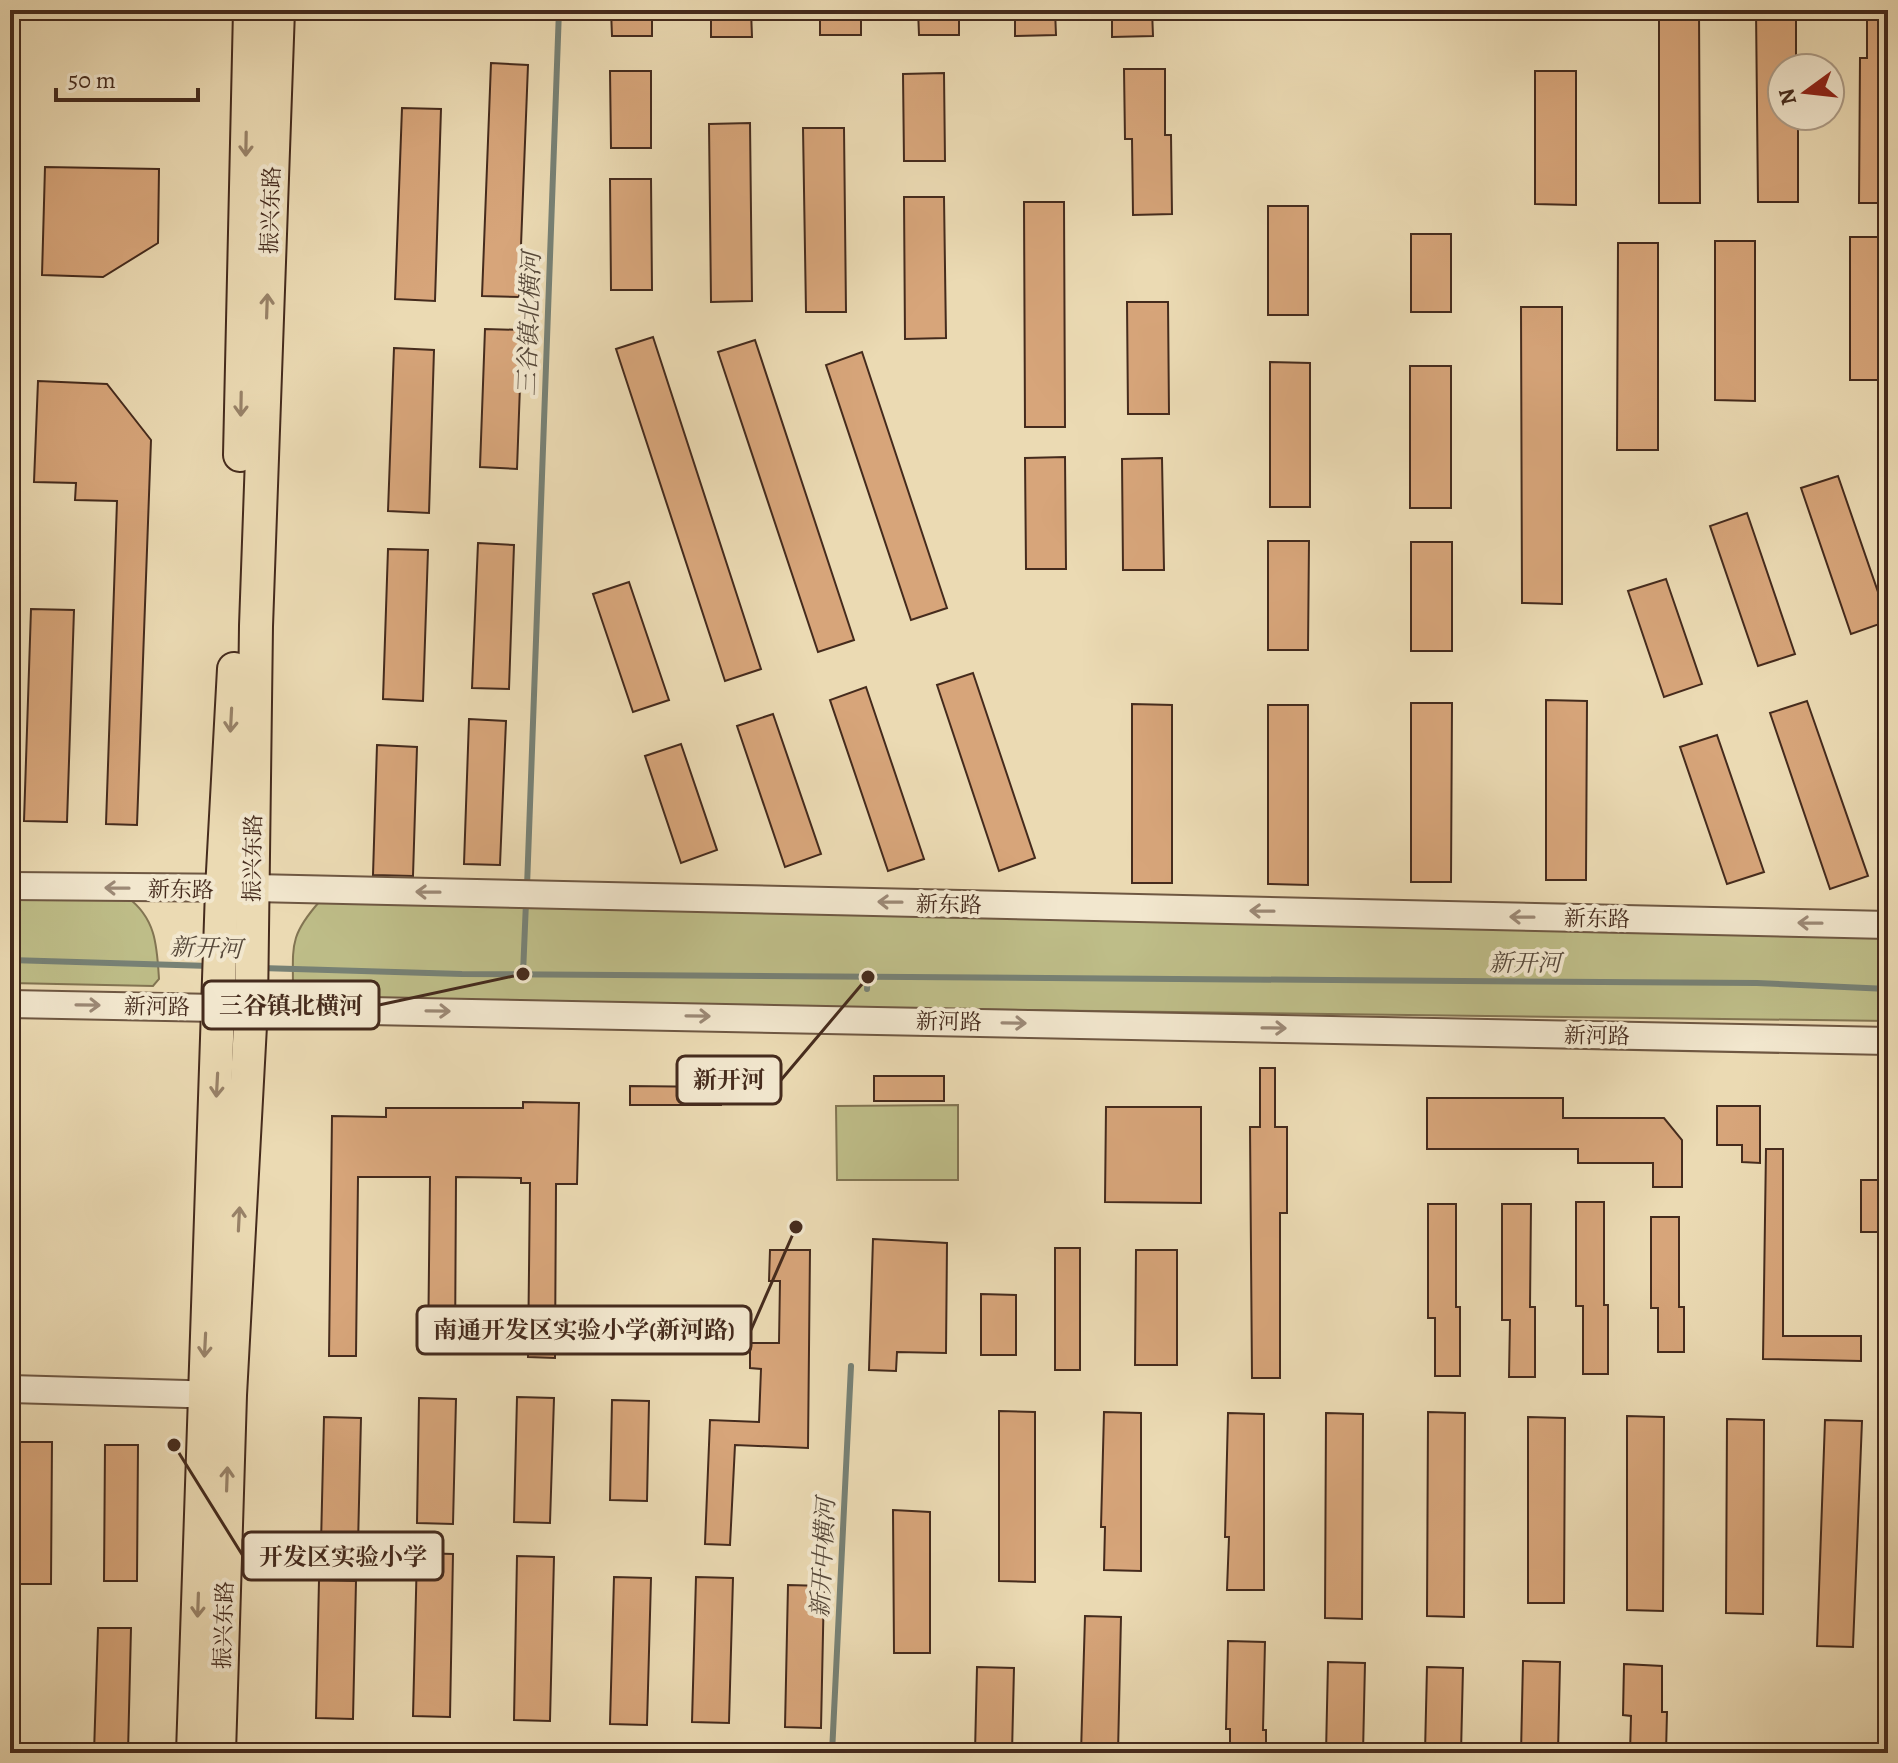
<svg xmlns="http://www.w3.org/2000/svg" width="1898" height="1763" font-family="Alegreya,'Noto Serif SC',serif">
  <style>
    .green { fill: #bebd88; stroke: #827452; stroke-width: 2 }
    .lines { fill: none; stroke-linecap: round; stroke-linejoin: round }
    .stream { stroke: #778175; stroke-width: 6 }
    .building { fill: #d7a57a; stroke: #452b1d; stroke-width: 2 }
    .minor-casing { stroke: #6e5742; stroke-width: 30 }
    .major-casing { stroke: #452b1d; stroke-width: 36 }
    .minor { stroke: #f2e7ce; stroke-width: 26 }
    .major { stroke: #ebdab3; stroke-width: 32 }
    .oneway { stroke: #988268 }
    .oneway2 { stroke: #9c8976 }
    .labels { text-anchor: middle; stroke-width: 8; stroke-linejoin: round; paint-order: stroke }
    .street-label { font-size: 22px; fill: #452b1d; stroke: #f2e7ce }
    .water-label { font-size: 24px; font-style: italic; fill: #56483a; stroke: #f2e7ce }
    .leader { fill: none; stroke: #452b1d; stroke-width: 3 }
    .callout-dot { fill: #452b1d; stroke: #f2e7ce; stroke-width: 3 }
    .callout { fill: #f2e7ce; stroke: #452b1d; stroke-width: 3 }
    .callout-label { font-size: 24px; text-anchor: middle; font-weight: bold; fill: #452b1d }
  </style>
  <rect width="100%" height="100%" fill="#ebdab3"/>
  <filter id="stains"><feTurbulence type="fractalNoise" baseFrequency=".0025" numOctaves="4"/><feColorMatrix values="0 0 0 0 .2 0 0 0 0 .09 0 0 0 0 .02 0 0 0 .5 -.17"/></filter>
  <radialGradient id="worn" r=".72"><stop offset=".6" stop-color="#630" stop-opacity="0"/><stop offset="1" stop-color="#630" stop-opacity=".3"/></radialGradient>
  <g class="green">
    <path d="M10,896l117,1c29,21 30,49 32,82l-6,7 -143,-3z"/>
    <path d="M320,901l1568,36v84l-1577,-20 -18,-11c0,-45 -4,-54 27,-89z"/>
    <path d="M958,1105v75h-121l-1,-74z"/>
  </g>
  <g class="lines">
    <g class="stream">
      <path d="M527,887l32,-877"/>
      <path d="M10,960l200,6"/>
      <path d="M261,968l201,6 1295,9 131,6"/>
      <path d="M523,974l3,-72"/>
      <path d="M867,989l1,-12"/>
      <path d="M832,1753l19,-387"/>
    </g>
  </g>
  <g class="building">
    <path d="M611,10h41v26h-40z"/>
    <path d="M711,10h40l1,27h-41z"/>
    <rect x="820" y="10" width="41" height="25"/>
    <path d="M918,10h41v25h-40z"/>
    <path d="M1015,10h40l1,25 -41,1z"/>
    <path d="M1112,10h40l1,26 -41,1z"/>
    <path d="M1659,10h40l1,193h-41z"/>
    <path d="M1756,10h40v58h-14v48h16v86h-40z"/>
    <path d="M1867,10h21v193h-29l1,-145h7z"/>
    <path d="M491,63l37,2 -9,232 -37,-1z"/>
    <path d="M1124,69h41v66h6l1,79 -39,1 -1,-76h-7z"/>
    <path d="M610,71h41v77h-40z"/>
    <path d="M1535,71h41v134l-41,-1z"/>
    <path d="M944,73l1,88h-41l-1,-87z"/>
    <path d="M402,108l39,1 -6,192 -40,-2z"/>
    <path d="M750,123l2,178 -41,1 -2,-178z"/>
    <path d="M803,128h41l2,184h-40z"/>
    <path d="M45,167l114,2 -1,74 -55,34 -61,-2z"/>
    <path d="M610,179h41l1,111h-41z"/>
    <path d="M904,197h40l2,141 -41,1z"/>
    <path d="M1024,202h40l1,225h-40z"/>
    <rect x="1268" y="206" width="40" height="109"/>
    <rect x="1411" y="234" width="40" height="78"/>
    <rect x="1850" y="237" width="38" height="143"/>
    <path d="M1715,241h40v160l-40,-1z"/>
    <path d="M1618,243h40v207h-41z"/>
    <path d="M1127,302h41l1,112h-41z"/>
    <path d="M1521,307h41v297l-40,-1z"/>
    <path d="M485,329l37,1 -5,139 -37,-2z"/>
    <path d="M653,337l108,332 -36,12 -109,-332z"/>
    <path d="M755,340l99,300 -36,12 -100,-300z"/>
    <path d="M394,348l40,2 -5,163 -41,-2z"/>
    <path d="M862,352l85,256 -36,12 -85,-255z"/>
    <path d="M1270,362l40,1v144h-40z"/>
    <rect x="1410" y="366" width="41" height="142"/>
    <path d="M38,381l69,3 44,56 -14,385 -31,-1 11,-323 -42,-1 1,-17 -42,-1z"/>
    <path d="M1065,457l1,112h-40l-1,-111z"/>
    <path d="M1162,458l2,112h-41l-1,-111z"/>
    <path d="M1838,476l50,145 -37,13 -50,-146z"/>
    <path d="M1747,513l48,141 -37,12 -48,-140z"/>
    <path d="M1268,541h41l-1,109h-40z"/>
    <rect x="1411" y="542" width="41" height="109"/>
    <path d="M478,543l36,2 -5,144 -37,-1z"/>
    <path d="M388,549l40,1 -5,151 -40,-2z"/>
    <path d="M1666,579l36,105 -38,13 -36,-106z"/>
    <path d="M629,582l40,118 -36,12 -40,-118z"/>
    <path d="M31,609l43,1 -7,212 -43,-1z"/>
    <path d="M973,673l62,185 -36,13 -62,-186z"/>
    <path d="M866,687l58,172 -36,12 -58,-171z"/>
    <path d="M1546,700l41,1 -1,179h-40z"/>
    <path d="M1807,701l61,175 -38,13 -60,-176z"/>
    <path d="M1411,703h41l-1,179h-40z"/>
    <path d="M1132,704l40,1v178h-40z"/>
    <path d="M1268,705h40v180l-40,-1z"/>
    <path d="M773,714l48,140 -36,13 -48,-141z"/>
    <path d="M469,719l37,2 -6,144 -36,-1z"/>
    <path d="M1717,735l47,137 -37,12 -47,-137z"/>
    <path d="M681,744l36,106 -36,13 -36,-107z"/>
    <path d="M377,745l40,2 -4,129 -40,-1z"/>
    <path d="M1260,1068h15v59h12v86h-7v165h-28l-2,-251h10z"/>
    <rect x="874" y="1076" width="70" height="25"/>
    <path d="M630,1086l91,1v18h-91z"/>
    <path d="M1427,1098h136v20h101l18,22v47h-29v-24h-75v-14h-151z"/>
    <path d="M523,1102l56,1 -2,81h-21l-1,174 -27,-1 2,-174h-9v-5l-65,-1 -1,177h-27l2,-177h-72l-2,179h-27l3,-240 54,1v-9h137z"/>
    <path d="M1717,1106h43v57l-18,-1v-17h-25z"/>
    <path d="M1106,1107h95v96l-96,-1z"/>
    <path d="M1766,1149h17v187h78v25l-98,-2z"/>
    <rect x="1861" y="1180" width="27" height="52"/>
    <path d="M1576,1202h28v103h4v69h-25v-68h-7z"/>
    <path d="M1428,1204h28v103h4v69h-25v-58h-7z"/>
    <path d="M1502,1204h29l-1,103h5v70h-26l1,-57h-8z"/>
    <path d="M1651,1217h28v90h5v45h-26v-44h-7z"/>
    <path d="M873,1239l74,4 -1,110 -49,-1 -1,19 -27,-1z"/>
    <rect x="1055" y="1248" width="25" height="122"/>
    <path d="M770,1250h40l-2,198 -73,-3 -5,100 -25,-1 5,-124 49,2 2,-53 -11,-1v-25h29l1,-62h-11z"/>
    <path d="M1136,1250h41v115h-42z"/>
    <path d="M981,1294l35,1v60h-35z"/>
    <path d="M517,1397l37,1 -4,125 -36,-1z"/>
    <path d="M419,1398l37,1 -3,125 -36,-1z"/>
    <path d="M612,1400l37,1 -2,100 -37,-1z"/>
    <path d="M999,1411l36,1v170l-36,-1z"/>
    <path d="M1104,1412l37,1v158l-37,-1 1,-43h-4z"/>
    <path d="M1428,1412l37,1 -1,204 -37,-1z"/>
    <path d="M1228,1413l36,1v176h-37l2,-53h-4z"/>
    <path d="M1326,1413l37,1 -1,205 -37,-1z"/>
    <path d="M1627,1416l37,1 -1,194 -36,-1z"/>
    <path d="M324,1417l37,1 -3,127 -37,-1z"/>
    <path d="M1528,1417l37,1 -1,185h-36z"/>
    <path d="M1727,1419l37,1 -1,194 -37,-1z"/>
    <path d="M1825,1420l37,1 -9,226 -36,-1z"/>
    <path d="M19,1442h33l-1,142h-33z"/>
    <path d="M105,1445h33l-1,136h-33z"/>
    <path d="M893,1510l37,2v141h-36z"/>
    <path d="M417,1553l36,1 -3,163 -37,-1z"/>
    <path d="M517,1556l37,1 -4,164 -36,-1z"/>
    <path d="M614,1577l37,1 -4,147 -37,-1z"/>
    <path d="M696,1577l37,1 -4,145 -37,-1z"/>
    <path d="M319,1580l37,1 -3,138 -37,-1z"/>
    <path d="M788,1585l36,1 -3,142 -36,-1z"/>
    <path d="M1085,1616l36,1 -3,136h-37z"/>
    <path d="M98,1628h33l-3,125h-34z"/>
    <path d="M1228,1641l37,1 -2,88h3v23h-36v-24h-4z"/>
    <path d="M1523,1661l37,1 -2,91h-37z"/>
    <path d="M1328,1662l37,1 -2,90h-37z"/>
    <path d="M1624,1664l38,2v46h5l-1,41h-36l1,-37 -8,-1z"/>
    <path d="M977,1667l37,1 -2,85h-37z"/>
    <path d="M1427,1667l36,1 -2,85h-36z"/>
  </g>
  <g class="lines">
    <defs>
      <g id="minor">
        <path d="M10,886l241,2 1637,37"/>
        <path d="M10,1004l1878,37"/>
        <path d="M10,1389l212,6"/>
      </g>
      <g id="major">
        <path d="M240,455l10,-445"/>
        <path d="M193,1753l29,-863 12,-221"/>
        <path d="M219,1753l11,-358 21,-388 5,-381 22,-616"/>
      </g>
    </defs>
    <use href="#minor" class="minor-casing"/>
    <use href="#major" class="major-casing"/>
    <use href="#minor" class="minor"/>
    <use href="#major" class="major"/>
  </g>
  <defs><path id="oneway-shaft" d="M-6 0H5M1.5-3L5.5 0L1.5 3" fill="none" stroke-width="1.6" stroke-linecap="round" stroke-linejoin="round" transform="scale(2)"/></defs>
  <g class="oneway">
    <use href="#oneway-shaft" transform="translate(246 144) rotate(91)"/>
    <use href="#oneway-shaft" transform="translate(267 306) rotate(-88)"/>
    <use href="#oneway-shaft" transform="translate(241 404) rotate(91)"/>
    <use href="#oneway-shaft" transform="translate(231 720) rotate(93)"/>
    <use href="#oneway-shaft" transform="translate(217 1085) rotate(93)"/>
    <use href="#oneway-shaft" transform="translate(239 1219) rotate(-87)"/>
    <use href="#oneway-shaft" transform="translate(205 1345) rotate(93)"/>
    <use href="#oneway-shaft" transform="translate(227 1479) rotate(-88)"/>
    <use href="#oneway-shaft" transform="translate(198 1605) rotate(92)"/>
  </g>
  <g class="oneway2">
    <use href="#oneway-shaft" transform="translate(117 888) rotate(-179)"/>
    <use href="#oneway-shaft" transform="translate(428 892) rotate(-179)"/>
    <use href="#oneway-shaft" transform="translate(890 902) rotate(-179)"/>
    <use href="#oneway-shaft" transform="translate(1262 911) rotate(-179)"/>
    <use href="#oneway-shaft" transform="translate(1522 917) rotate(-179)"/>
    <use href="#oneway-shaft" transform="translate(1810 923) rotate(-179)"/>
    <use href="#oneway-shaft" transform="translate(88 1005) rotate(1)"/>
    <use href="#oneway-shaft" transform="translate(438 1011) rotate(1)"/>
    <use href="#oneway-shaft" transform="translate(698 1016) rotate(1)"/>
    <use href="#oneway-shaft" transform="translate(1014 1023) rotate(1)"/>
    <use href="#oneway-shaft" transform="translate(1274 1028) rotate(1)"/>
  </g>
  <g class="labels">
    <g class="street-label">
      <text transform="translate(270 210) rotate(-88)" y="8">振兴东路</text>
      <text transform="translate(252 858) rotate(-89)" y="8">振兴东路</text>
      <text transform="translate(181 889) rotate(1)" y="8">新东路</text>
      <text transform="translate(949 904) rotate(1)" y="8">新东路</text>
      <text transform="translate(1597 918) rotate(1)" y="8">新东路</text>
      <text transform="translate(157 1006) rotate(1)" y="8">新河路</text>
      <text transform="translate(949 1021) rotate(1)" y="8">新河路</text>
      <text transform="translate(1597 1035) rotate(1)" y="8">新河路</text>
      <text transform="translate(223 1625) rotate(-88)" y="8">振兴东路</text>
    </g>
    <g class="water-label">
      <text transform="translate(529 324) rotate(-88)" y="8">三谷镇北横河</text>
      <text transform="translate(206 948) rotate(2)" y="8">新开河</text>
      <text x="1525" y="971">新开河</text>
      <text transform="translate(823 1558) rotate(-87)" y="8">新开中横河</text>
    </g>
  </g>
  <path class="leader" d="M523 974L379 1005M868 977L781 1080M796 1227L751 1330M174 1445L243 1556"/>
  <g class="callout-dot">
    <circle cx="523" cy="974" r="8"/>
    <circle cx="868" cy="977" r="8"/>
    <circle cx="796" cy="1227" r="8"/>
    <circle cx="174" cy="1445" r="8"/>
  </g>
  <g class="callout">
    <rect x="203" y="981" width="176" height="48" rx="8"/>
    <rect x="677" y="1056" width="104" height="48" rx="8"/>
    <rect x="417" y="1306" width="334" height="48" rx="8"/>
    <rect x="243" y="1532" width="200" height="48" rx="8"/>
  </g>
  <g class="callout-label">
    <text x="291" y="1014">三谷镇北横河</text>
    <text x="729" y="1088">新开河</text>
    <text x="584" y="1338">南通开发区实验小学(新河路)</text>
    <text x="343" y="1565">开发区实验小学</text>
  </g>
  <rect width="1898" height="1763" fill="none" stroke="#ebdab3" stroke-width="40"/>
  <rect x="12" y="12" width="1874" height="1739" fill="none" stroke="#452b1d" stroke-width="4"/>
  <rect x="20" y="20" width="1858" height="1723" fill="none" stroke="#452b1d" stroke-width="2"/>
  <g transform="translate(1806 92) rotate(255)"><circle r="38" fill="#f2e7ce" stroke="#ad9c87" stroke-width="2"/>
  <path d="M0-6L14 30L0 20L-14 30Z" fill="#8f2418"/>
  <text y="-12" font-size="22" font-weight="bold" text-anchor="middle" fill="#452b1d">N</text>
  </g>
  <path d="M56 88v12h142v-12" fill="none" stroke="#452b1d" stroke-width="4"/>
  <text x="68" y="88" font-size="24" fill="#452b1d" stroke="#f2e7ce" stroke-width="6" paint-order="stroke">50 m</text>
  <rect width="100%" height="100%" filter="url(#stains)"/>
  <rect width="100%" height="100%" fill="url(#worn)"/>
</svg>
